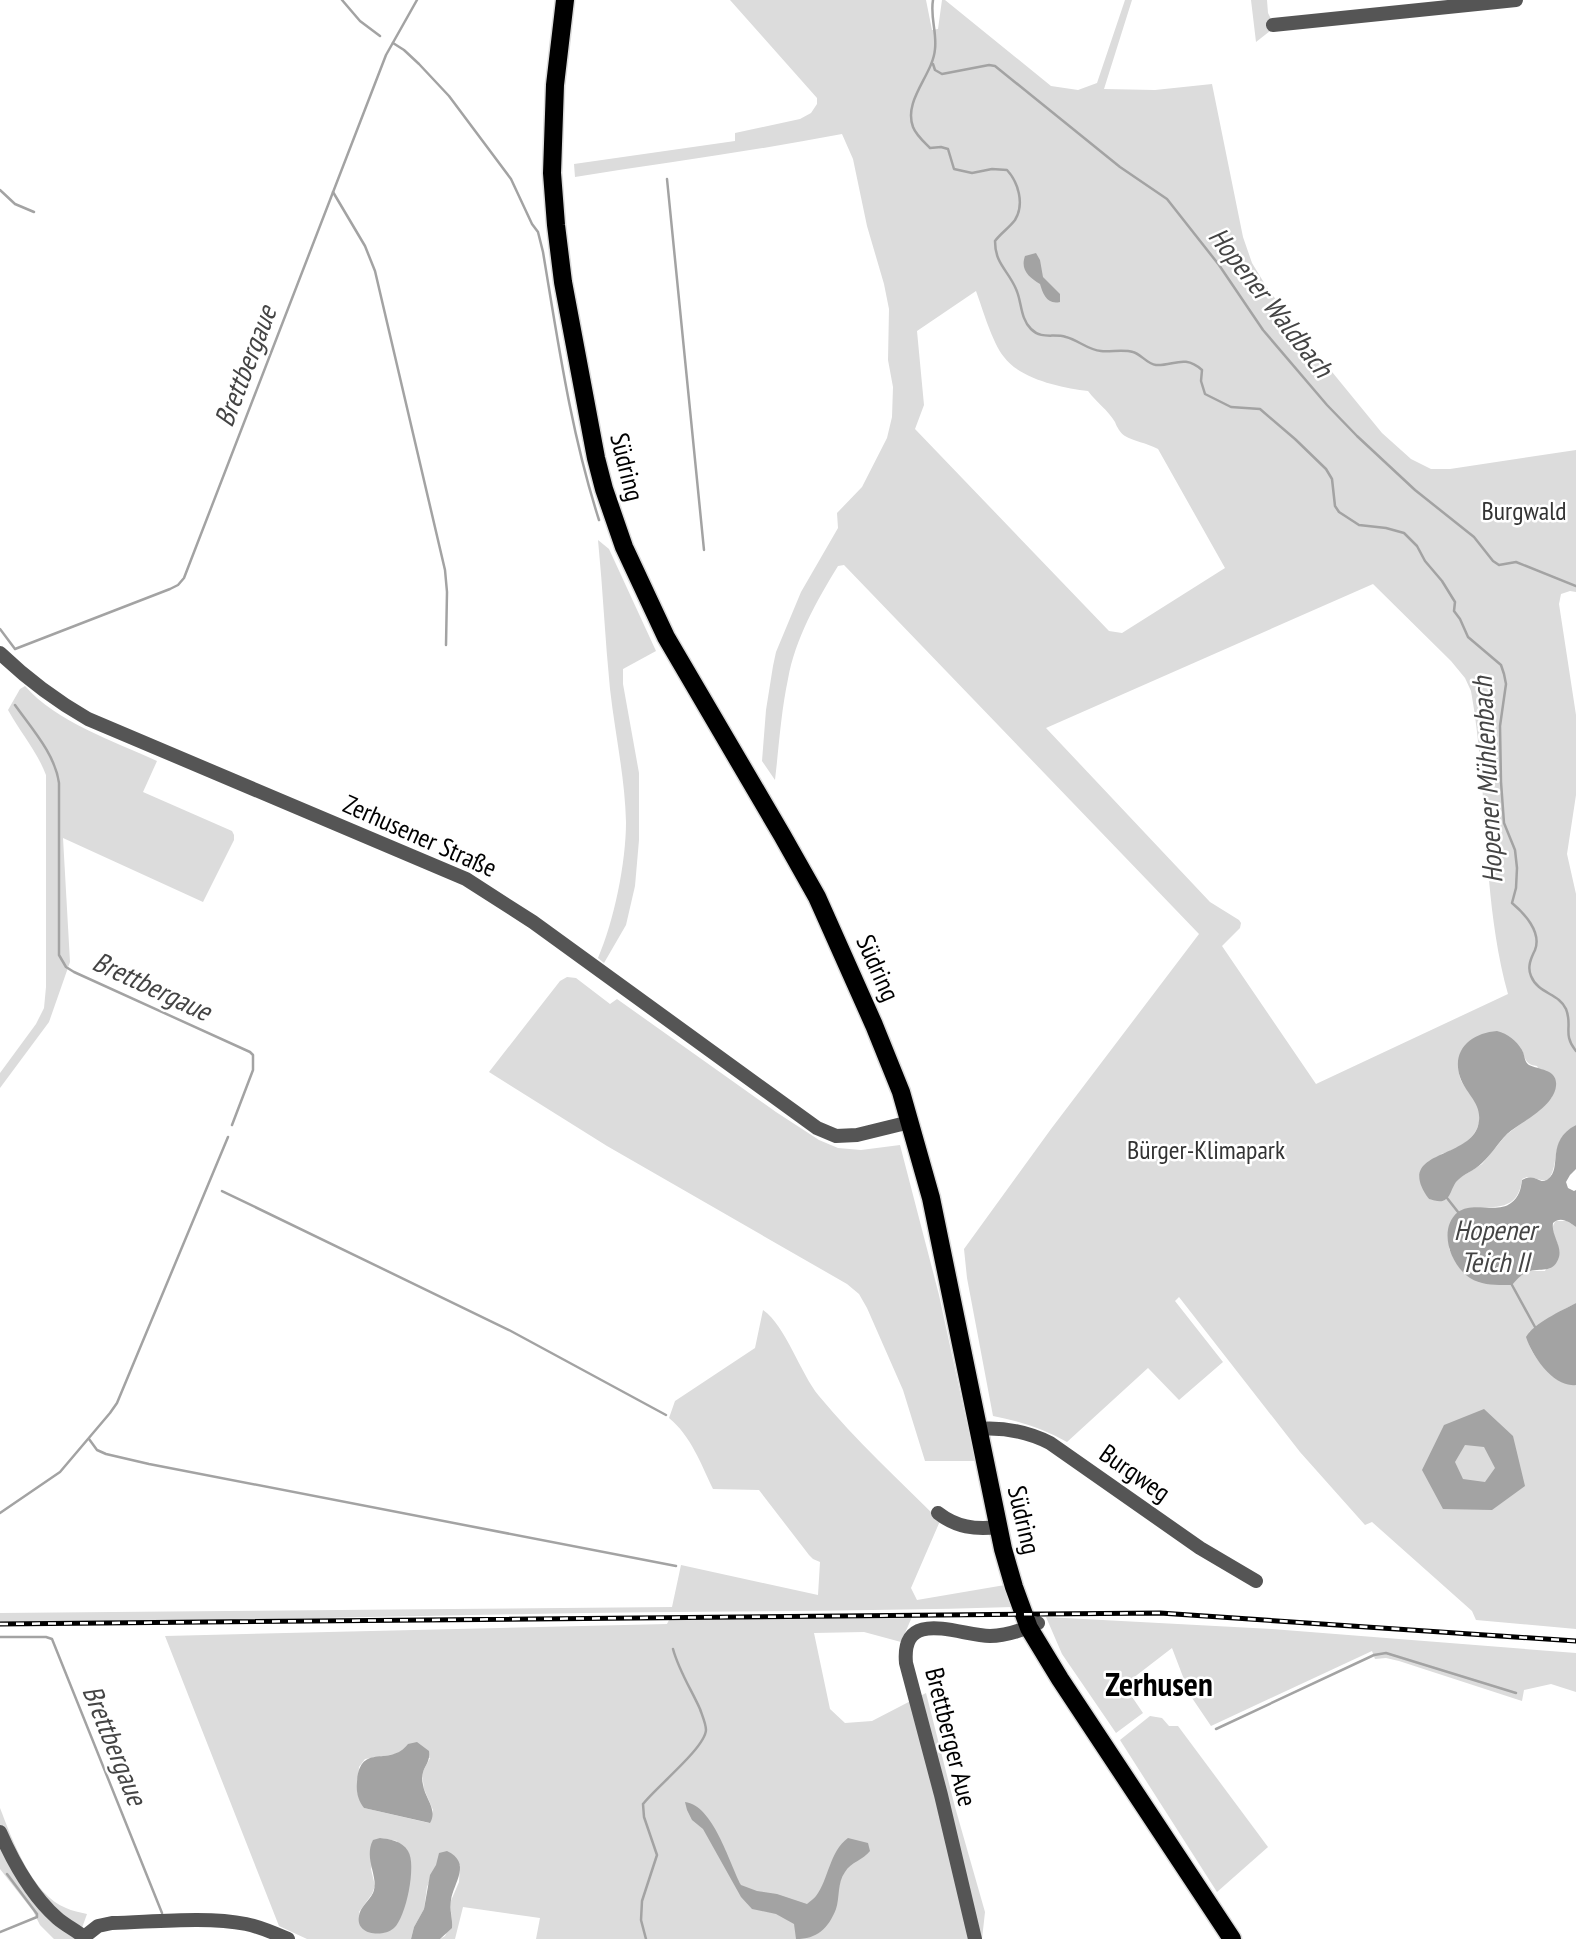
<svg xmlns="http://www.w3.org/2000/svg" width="1576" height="1939" font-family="'PT Sans Narrow',sans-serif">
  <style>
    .green { fill: #dcdcdc; fill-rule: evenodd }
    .water { fill: #a3a3a3; fill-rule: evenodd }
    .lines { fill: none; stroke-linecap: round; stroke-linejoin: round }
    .stream { stroke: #a3a3a3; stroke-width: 2.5 }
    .major-casing { stroke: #dbdbdb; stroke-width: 21 }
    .minor { stroke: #555; stroke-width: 14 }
    .major { stroke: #000; stroke-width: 18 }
    .rail-casing { stroke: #000; stroke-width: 5 }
    .rail { stroke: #fff; stroke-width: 2.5; stroke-dasharray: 8; stroke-linecap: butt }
    .labels { text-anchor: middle; stroke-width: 5; stroke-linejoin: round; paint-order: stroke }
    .street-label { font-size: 26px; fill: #000; stroke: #fff }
    .park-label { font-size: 26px; fill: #333; stroke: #fff }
    .water-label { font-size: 28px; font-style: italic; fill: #444; stroke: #fff }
    .district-label { font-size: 33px; font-weight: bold; fill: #000; stroke: #fff }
  </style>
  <rect width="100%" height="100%" fill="#fff"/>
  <g class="green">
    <path d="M730,0h196l6,30 6,-1 4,-29h3l106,86 27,4 19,-7 28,-83h7l-28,89 51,1 57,-6 31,153 9,26 14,23 35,48 81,99 29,26 20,10h19l126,-19v142l-6,-1 -9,3 -2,10 17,111v80l-9,59 9,40v231c-29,15 -14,44 -30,56l-19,-4 -5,2c-4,33 -26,27 -52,29l-21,41 16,25 55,2 10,-5h15l13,-26c-3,-8 -9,-17 -2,-24h11l9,6v76l-22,12 -25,17c0,4 -2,8 0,12 4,15 31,43 47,41v244l-100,-9 -4,-9 -100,-89 -7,3 -65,-73 -121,-155 -4,4 48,61 -44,38 -31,-32 -81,74c-23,-13 -47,-21 -74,-26l-26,-138 -3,-29 87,-120 148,-195 -355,-369 -6,1c-21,34 -43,73 -50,113 -7,33 -9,67 -13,101l-13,-19 4,-51 7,-44 3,-14 25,-60 37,-64 -1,-15 25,-26 25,-49 5,-21 1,-30 -5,-27 1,-51 -5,-25 -17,-58 -14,-67 -11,-25c-88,17 -178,29 -267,43l-1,-13 161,-23v-8l65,-14 11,-6 6,-9v-6zM976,291c7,19 16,51 28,66 16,22 58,31 84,34 8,11 20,19 27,31 2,5 5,11 10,14 8,5 22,7 33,13l67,119 -103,65 -13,-2 -194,-202 9,-24 -7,-74zM1373,584l78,77 14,17 6,13c18,100 10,205 37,303l-192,90 -94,-138 18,-18 1,-5 -2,-3 -29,-18 -164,-174zM1522,1050c3,9 4,15 15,16l15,31 -9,10 -37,28 -24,29 -24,15 -8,10 -2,8 -2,3 -7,1 -10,-2 -8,-15 20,-30c24,-6 48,-25 35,-52 -4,-9 -13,-15 -16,-24 -2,-7 -2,-15 0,-22z"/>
    <path d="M1251,0h16l1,13 5,10 -3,8 -14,11z"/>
    <path d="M598,540l11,9 47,102 -33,18v15l16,89v67l-4,46 -9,39 -22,38 -6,-5c16,-37 28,-95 28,-136 -1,-44 -11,-89 -16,-133 -5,-49 -7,-99 -12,-149z"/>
    <path d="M25,686c31,36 89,55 132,75l-14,31 89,39 2,4v5l-31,62 -140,-64 7,124 -21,60 -49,66v-15l36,-49 8,-16 2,-21v-212c-9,-24 -26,-43 -38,-65l12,-21z"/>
    <path d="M567,977l9,1 34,26 7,-5 159,113 43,28 19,8 23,2 39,-5 39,150 36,166h-50l-22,-71 -36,-82 -8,-14 -12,-10 -240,-138 -118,-74 71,-91z"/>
    <path d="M763,1310c23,16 37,63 56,86 37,45 80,84 121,125l-29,67 6,12 88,-15 8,22c-162,5 -323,4 -485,7 -176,3 -352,8 -528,9v-10l672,-6 9,-42 137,30 2,-33 -7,-3 -4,-4 -50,-65 -46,-1c-12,-25 -22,-53 -44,-71l6,-17 80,-53z"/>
    <path d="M912,1617l-11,25 -37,-10 -50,1 16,76 15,14 27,-2 54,-28 29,114 30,105 -3,27h-446l4,-21 -77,-11 -8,32h-15l5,-3 7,-15 -2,-18 9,-21 1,-17h-23l-10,22 -3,22 -10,18 -3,12h-104l-28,-13 -114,-290 502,-12 2,-4zM403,1751l27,7 -8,15 2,16 9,21 -4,13 -65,-15 -7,-16 2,-25 6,-8 30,-5zM380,1838l17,3 -35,88 -3,-17 13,-18 3,-8 -4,-17z"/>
    <path d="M1046,1617l226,12 304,24v39l-25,-8 -27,6 -2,11 -123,-40 -13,-3 -11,1 -3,-8 -161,75 -21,-31 -18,-47 -48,37 19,28 -27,20 -54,-79z"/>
    <path d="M1150,1716l12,2 7,8h9l90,121 -51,45 -97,-152z"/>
    <path d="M0,1808c12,31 32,87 66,100 6,3 14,4 21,6l-9,25h-24l-14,-14 -7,-14 -33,-42z"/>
  </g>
  <g class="water">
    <path d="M1036,253l4,7 3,17 17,17v8c-13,3 -17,-8 -20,-18 -11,-7 -20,-14 -15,-28z"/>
    <path d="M1497,1031c11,3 19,9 25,19 3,5 2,12 7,15 10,5 29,4 27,21 -2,21 -35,36 -49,48 -9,9 -16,21 -25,29 -8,8 -19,11 -26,19 -4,5 -6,16 -11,18 -5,3 -11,0 -16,-1 -36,-49 39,-39 49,-73 6,-22 -12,-31 -18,-49 -9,-28 12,-44 37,-46z"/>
    <path d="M1576,1125v44l-6,6 -4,7 2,6 6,3 2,-1v37c-7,-5 -15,-11 -23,-4 -2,12 9,22 6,34 -5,16 -16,11 -29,14 -8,2 -13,8 -18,14 -14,0 -29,1 -42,-7 -19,-12 -33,-49 -12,-66 15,-11 39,2 53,-9 8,-6 10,-14 11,-23 14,-8 18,6 26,-1 15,-11 -3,-38 28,-54z"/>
    <path d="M1576,1303v82c-22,3 -44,-29 -50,-48 8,-14 35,-26 50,-34z"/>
    <path d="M1484,1409l29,27 12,50 -33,24 -49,-1 -21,-39 22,-45zM1465,1445l19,2 11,21 -10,14 -22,-3 -8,-17z"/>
    <path d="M417,1742l12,9c2,15 -10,16 -6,34 2,13 15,25 7,38l-66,-15c-6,-8 -8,-16 -7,-26 3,-41 33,-14 51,-38z"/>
    <path d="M685,1802c28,3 44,60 56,83l16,6 20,3 30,10c3,-3 7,-5 9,-8 13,-17 13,-44 32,-58l20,5 2,8c-7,9 -19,11 -25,21 -8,11 -5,25 -9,37 -8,20 -19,30 -40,30l-2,-15 -18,-10 -24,-5 -11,-12 -38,-68 -11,-9 -5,-10z"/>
    <path d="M380,1838c10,1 22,3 28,13 9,13 -2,67 -14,77 -11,10 -39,7 -35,-12 1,-9 10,-15 14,-23 7,-15 -10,-34 0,-53z"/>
    <path d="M447,1851c25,12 7,31 4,49 -2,9 2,19 1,28l-12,11h-29l3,-12 10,-18 6,-34 6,-10 3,-12z"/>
  </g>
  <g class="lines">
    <g class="stream">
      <path d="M342,0l18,21 20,15"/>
      <path d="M933,0c-3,17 4,32 2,49 -2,26 -32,51 -22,78 3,8 11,15 17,21l11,-1 7,2 6,20 18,4 20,-4 15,1c11,12 18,34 8,50 -6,8 -14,13 -20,21 0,23 13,29 21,48 6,13 4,29 15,40 11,11 22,4 35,8 12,3 22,13 35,14 10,1 23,-2 32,1 8,2 14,12 23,13 18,1 28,-11 46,5l-1,11 4,13 26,13 29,2 35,30 31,30 6,10 3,27 4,6 20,13 27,3 18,5 13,13 8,15 17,20 13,21 -1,9 6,8 8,18 33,28 3,9 2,10 -6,42 1,56 3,41 11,27 2,18 -1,20 -4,15c12,10 30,29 23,47 -4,8 -8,17 -4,26 7,18 28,17 35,33 7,17 -4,25 10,42"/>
      <path d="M393,43l11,7 15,14 30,32 62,83 21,45 6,8 5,20c15,90 28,181 56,268"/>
      <path d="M933,64l2,6 7,4 47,-9 6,1 125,101 47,32 52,66 44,65 64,75 30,31 58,54 59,47 19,24 6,4 17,-3 60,24"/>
      <path d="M667,179l37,371"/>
      <path d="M0,190l15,14 19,8"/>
      <path d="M333,192l32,54 10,25 70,299 2,22 -1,53"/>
      <path d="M0,629l15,20 155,-60 8,-4 6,-7 202,-523 31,-55"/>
      <path d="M15,705c17,24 40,49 44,78v172l7,12 8,5 176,80 3,3v15l-21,55"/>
      <path d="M222,1191l287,139 157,85"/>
      <path d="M1447,1198l11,14"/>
      <path d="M1512,1285l23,42"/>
      <path d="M89,1439l8,11 9,4 43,10 527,102"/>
      <path d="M0,1513l60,-41 50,-59 7,-10 111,-266"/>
      <path d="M0,1637h46l6,2 110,274"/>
      <path d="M1216,1729l158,-74 12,-2 130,40"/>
      <path d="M0,1932l37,-15v-3l-30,-40"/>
      <path d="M646,1939l-5,-19 1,-19 15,-46 -13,-38 -1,-13c13,-17 62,-56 63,-74 0,-6 -4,-15 -6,-21 -9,-20 -21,-38 -27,-60"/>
    </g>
    <defs>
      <path id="major" d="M565,0l-10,85 -3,88 4,52 7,57 33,176 8,31 20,58 42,90 116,198 35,62 57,128 27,67 30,106 72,351 11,38 15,41 31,51 172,260"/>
    </defs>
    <use href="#major" class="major-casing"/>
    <g class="minor">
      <path d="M1273,25l243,-25"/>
      <path d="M0,653c27,26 55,47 88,66l378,160 67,43 284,206 19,8 21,-1 53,-13"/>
      <path d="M978,1429c25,-2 50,3 72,14l150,105 56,33"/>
      <path d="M938,1513c18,14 37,17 60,14"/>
      <path d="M0,1832c14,32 31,63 57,86 8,7 18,12 27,19"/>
      <path d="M84,1937l14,-11 14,-3c41,-1 95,-7 134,1 15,3 28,9 42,15"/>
      <path d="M975,1939l-34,-144 -35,-132c-5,-56 52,-28 84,-27 17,0 33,-6 48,-13"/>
    </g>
    <use href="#major" class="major"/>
    <defs>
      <path id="rail" d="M0,1624l1160,-11 416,28"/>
    </defs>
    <use href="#rail" class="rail-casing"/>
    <use href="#rail" class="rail"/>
  </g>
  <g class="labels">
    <g class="street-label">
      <text transform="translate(627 467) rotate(76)" y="9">Südring</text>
      <text transform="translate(420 836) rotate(24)" y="9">Zerhusener Straße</text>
      <text transform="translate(878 968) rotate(66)" y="9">Südring</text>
      <text transform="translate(1135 1473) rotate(35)" y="9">Burgweg</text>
      <text transform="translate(1024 1520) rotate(77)" y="9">Südring</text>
      <text transform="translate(951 1737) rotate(76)" y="9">Brettberger Aue</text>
    </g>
    <g class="park-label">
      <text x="1524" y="520">Burgwald</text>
      <text x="1206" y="1159">Bürger-Klimapark</text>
    </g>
    <g class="water-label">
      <text transform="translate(1271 302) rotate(52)" y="10">Hopener Waldbach</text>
      <text transform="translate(245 366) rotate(-69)" y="10">Brettbergaue</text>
      <text transform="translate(1487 780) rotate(-93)" y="10">Hopener Mühlenbach</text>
      <text transform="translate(152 986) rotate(25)" y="10">Brettbergaue</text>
      <text x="1495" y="1240">Hopener<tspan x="1495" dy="32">Teich II</tspan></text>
      <text transform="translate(115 1745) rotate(68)" y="10">Brettbergaue</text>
    </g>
    <g class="district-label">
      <text x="1159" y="1696">Zerhusen</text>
    </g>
  </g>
</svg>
